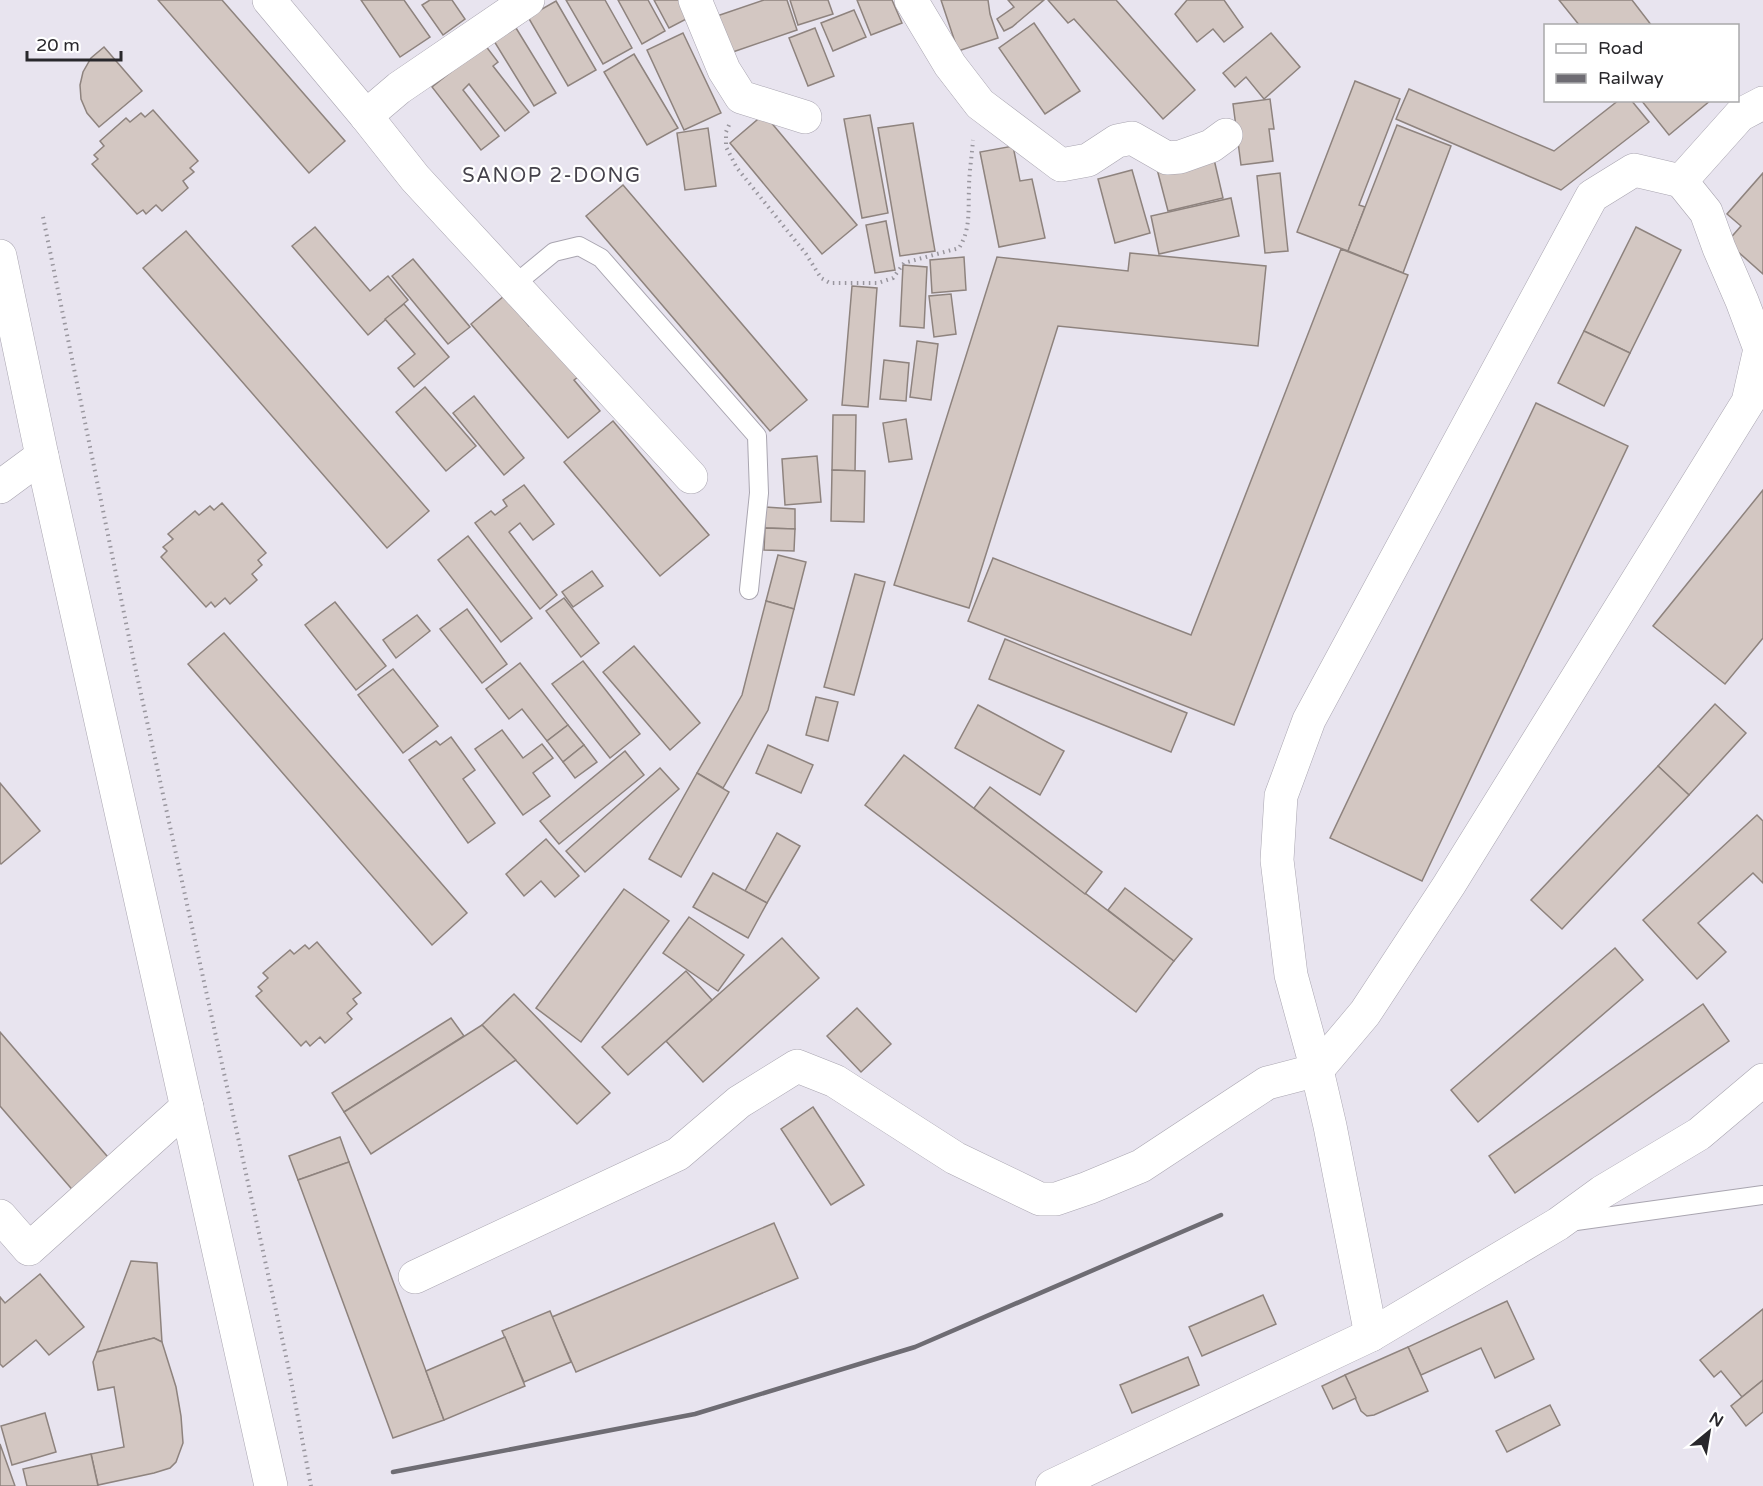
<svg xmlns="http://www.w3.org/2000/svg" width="1763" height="1486" font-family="'Varela Round',sans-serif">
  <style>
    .building { fill: #d3c7c2; stroke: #8e837e; stroke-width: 1.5 }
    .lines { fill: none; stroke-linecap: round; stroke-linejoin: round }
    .lane-casing { stroke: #a9a5b0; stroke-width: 20 }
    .street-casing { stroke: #a9a5b0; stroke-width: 34 }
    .secondary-casing { stroke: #a9a5b0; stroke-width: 34 }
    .path { stroke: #99969e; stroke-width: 4; stroke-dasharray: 1.5 4.5; stroke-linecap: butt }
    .lane { stroke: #fff; stroke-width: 18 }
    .street { stroke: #fff; stroke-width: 33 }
    .secondary { stroke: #fff; stroke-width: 33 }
    .rail { stroke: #6e6c73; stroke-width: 4.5 }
    .labels { text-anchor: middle; stroke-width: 4.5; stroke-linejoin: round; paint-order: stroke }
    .quarter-label { font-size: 20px; letter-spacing: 1.5px; fill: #45424b; stroke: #fff }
  </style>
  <rect width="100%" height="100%" fill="#e8e4ef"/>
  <g class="building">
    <path d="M158,0h64l123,141 -36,32z"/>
    <path d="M361,0h43l26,37 -30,20z"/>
    <path d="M430,0h22l13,19 -22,16 -21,-30z"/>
    <path d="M566,0h39l27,48 -29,16z"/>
    <path d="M618,0h30l17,31 -23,13z"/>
    <path d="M654,0h32l8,15 -25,13z"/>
    <path d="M764,0h23l10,30 -70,24 -13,-37z"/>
    <path d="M790,0h38l5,14 -35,11z"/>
    <path d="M857,0h35l10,23 -31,12z"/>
    <path d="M941,0h47l2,14 8,24 -40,13z"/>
    <path d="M1008,0h36l-32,27 -8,4 -7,-12 17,-12z"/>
    <path d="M1048,0h68l79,90 -32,29 -89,-100 -6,4z"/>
    <path d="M1187,0h37l19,27 -19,15 -11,-13 -16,13 -22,-28z"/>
    <path d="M1559,0h73l20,26h-72z"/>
    <path d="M556,1l40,69 -28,16 -40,-69z"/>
    <path d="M854,10l12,27 -33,14 -12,-28z"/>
    <path d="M1034,23l46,68 -35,23 -46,-66z"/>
    <path d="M516,28l40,65 -22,13 -40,-65z"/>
    <path d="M815,28l19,48 -26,10 -19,-48z"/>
    <path d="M683,33l38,80 -37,17 -37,-80z"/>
    <path d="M1271,33l29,34 -36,32 -18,-22 -11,10 -12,-14z"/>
    <path d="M485,45l13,17 -5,4 36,46 -24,19 -36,-47 -6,6 36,46 -18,14 -49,-63z"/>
    <path d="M104,47l38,44 -43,36 -12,-14 -6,-14 -1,-14 3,-13 8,-14z"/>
    <path d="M634,54l44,74 -31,17 -43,-73z"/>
    <path d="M1355,81l45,18 -41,106 6,2 -17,44 -51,-19z"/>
    <path d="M1409,89l145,62 65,-51h12l18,22 -88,68 -165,-71z"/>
    <path d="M1270,99l4,30h-5l4,32 -32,4 -8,-61z"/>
    <path d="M1641,100h70l-42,35z"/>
    <path d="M153,110l45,51 -8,7 4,4 -11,9 5,7 -26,23 -6,-6 -10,9 -3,-4 -6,4 -45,-50 6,-5 -4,-4 10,-9 -4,-5 26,-23 4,4 11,-9 4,4z"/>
    <path d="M764,114l93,111 -35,29 -92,-111z"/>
    <path d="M870,115l18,98 -26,5 -18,-99z"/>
    <path d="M913,123l22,128 -35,5 -22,-128z"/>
    <path d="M1397,125l54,21 -48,127 -55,-22z"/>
    <path d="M708,128l8,58 -31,4 -8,-57z"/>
    <path d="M1013,146l7,35 12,-2 13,59 -46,9 -19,-95z"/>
    <path d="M1213,155l10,43 -55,13 -11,-42z"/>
    <path d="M1132,170l18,63 -35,10 -17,-64z"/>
    <path d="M1280,173l8,78 -23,2 -8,-77z"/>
    <path d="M1763,173v101l-36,-32 14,-16 -14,-12z"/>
    <path d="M623,185l184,215 -37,31 -184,-215z"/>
    <path d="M1231,198l8,38 -80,18 -8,-38z"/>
    <path d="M886,221l9,49 -20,3 -9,-48z"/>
    <path d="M315,227l55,64 18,-15 20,24 -40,35 -76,-89z"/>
    <path d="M1636,227l45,23 -51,103 -46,-22z"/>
    <path d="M186,231l243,280 -42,37 -244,-280z"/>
    <path d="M1341,249l67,26 -174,450 -266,-104 25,-63 198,77z"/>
    <path d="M1130,253l136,13 -8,80 -200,-20 -89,282 -75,-23 103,-328 131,14z"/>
    <path d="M964,257l2,33 -34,3 -2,-33z"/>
    <path d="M413,259l57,68 -22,17 -56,-68z"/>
    <path d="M903,265l24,2 -3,61 -24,-2z"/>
    <path d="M852,286l25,2 -9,119 -26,-2z"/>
    <path d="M951,294l5,40 -22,3 -5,-41z"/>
    <path d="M504,296l25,30 4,-4 45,55 -4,3 26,31 -32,27 -97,-114z"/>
    <path d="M404,304l45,53 -35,30 -16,-19 17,-14 -30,-35z"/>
    <path d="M1584,331l46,22 -26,53 -46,-23z"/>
    <path d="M917,341l21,3 -7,56 -21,-3z"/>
    <path d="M884,360l25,3 -3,38 -26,-2z"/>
    <path d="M425,387l51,59 -30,25 -50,-59z"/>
    <path d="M474,396l50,62 -20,17 -51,-62z"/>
    <path d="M1536,403l92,43 -206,435 -92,-43z"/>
    <path d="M833,415h23l-1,56 -23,-1z"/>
    <path d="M906,419l6,40 -23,3 -6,-39z"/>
    <path d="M613,421l96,114 -49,41 -96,-114z"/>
    <path d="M817,456l4,46 -36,3 -3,-46z"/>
    <path d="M832,470l33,1 -1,51 -33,-1z"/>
    <path d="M524,485l30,39 -21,16 -13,-17 -11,9 48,63 -17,14 -65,-86 16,-12 4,4 12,-9 -4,-6z"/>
    <path d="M1763,490v148l-38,46 -72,-58z"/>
    <path d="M222,503l44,50 -8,7 4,5 -10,9 5,6 -27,24 -5,-6 -10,9 -4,-5 -5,5 -45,-50 6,-6 -4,-4 10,-8 -5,-5 27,-23 4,4 11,-9 4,4z"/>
    <path d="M765,507l30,2v20l-30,-1z"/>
    <path d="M765,528l30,1 -1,22 -30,-1z"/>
    <path d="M468,536l64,82 -31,24 -63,-82z"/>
    <path d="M778,555l28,7 -12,47 -28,-8z"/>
    <path d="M592,571l11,15 -30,21 -11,-15z"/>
    <path d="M855,574l30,8 -31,113 -30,-8z"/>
    <path d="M564,598l35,45 -18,14 -35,-46z"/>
    <path d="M766,601l28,8 -26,101 -45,78 -26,-15 45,-78z"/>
    <path d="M335,602l51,64 -30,24 -51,-65z"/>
    <path d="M467,609l40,55 -25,19 -42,-54z"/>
    <path d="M417,615l13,16 -34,27 -13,-18z"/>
    <path d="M224,633l243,280 -35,32 -244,-281z"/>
    <path d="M1005,639l182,74 -16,39 -182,-73z"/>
    <path d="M634,646l66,77 -30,27 -67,-78z"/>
    <path d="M583,661l57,73 -30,24 -58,-74z"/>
    <path d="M520,663l48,62 -21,16 -25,-32 -13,10 -23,-30z"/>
    <path d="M393,669l45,57 -35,27 -45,-58z"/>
    <path d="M816,697l22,5 -10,39 -22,-6z"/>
    <path d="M1715,704l31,29 -57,62 -31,-29z"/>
    <path d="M978,705l86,46 -24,44 -85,-47z"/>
    <path d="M568,725l16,20 -21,17 -16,-21z"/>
    <path d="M502,730l21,28 19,-14 11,14 -20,15 17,23 -27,19 -48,-66z"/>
    <path d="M451,737l24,33 -12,9 32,44 -27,20 -59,-83 27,-19 4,4z"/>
    <path d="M584,745l13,17 -22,16 -12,-16z"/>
    <path d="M768,745l45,20 -12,28 -45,-20z"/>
    <path d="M625,751l19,24 -85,69 -19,-23z"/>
    <path d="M904,755l270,206 -38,51 -271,-207z"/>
    <path d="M1658,766l31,29 -127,134 -31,-29z"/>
    <path d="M660,768l19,21 -94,83 -19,-21z"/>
    <path d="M697,773l32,19 -48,85 -32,-18z"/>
    <path d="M0,783l40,48 -39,33 -1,-1z"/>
    <path d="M990,787l112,85 -17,22 -111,-86z"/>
    <path d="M1757,815l6,6v62l-10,-10 -55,50 28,29 -29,27 -54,-59z"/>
    <path d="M777,833l23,13 -33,57 -22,-12z"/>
    <path d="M546,839l33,37 -24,21 -14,-16 -17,15 -18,-22z"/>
    <path d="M713,873l54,30 -19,35 -55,-31z"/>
    <path d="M1125,888l67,51 -18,22 -66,-51z"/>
    <path d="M624,889l45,32 -88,121 -45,-34z"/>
    <path d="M689,917l55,38 -26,36 -55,-38z"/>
    <path d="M782,938l37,40 -116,104 -37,-41z"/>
    <path d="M317,942l44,51 -8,6 4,5 -10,9 5,6 -27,24 -5,-6 -10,9 -4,-5 -5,5 -45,-50 6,-5 -4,-4 10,-9 -5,-5 27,-23 4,4 11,-9 4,4z"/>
    <path d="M1615,948l28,32 -165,142 -27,-32z"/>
    <path d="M686,971l26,29 -84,75 -26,-28z"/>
    <path d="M514,994l96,99 -33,31 -95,-99z"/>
    <path d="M1703,1004l26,37 -214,152 -26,-37z"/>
    <path d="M857,1008l34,36 -30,28 -34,-36z"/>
    <path d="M451,1018l13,18 -120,76 -12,-19z"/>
    <path d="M482,1025l34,35 -145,94 -27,-42z"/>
    <path d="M0,1032l113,131 -37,31 -76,-88z"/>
    <path d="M813,1107l51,78 -33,20 -50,-76z"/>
    <path d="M340,1137l9,25 -51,18 -9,-24z"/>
    <path d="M349,1162l95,258 -51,18 -95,-258z"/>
    <path d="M774,1223l24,55 -222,94 -24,-55z"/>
    <path d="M131,1261l26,2 5,79 -8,-4 -57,14z"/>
    <path d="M40,1274l44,53 -35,28 -13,-15 -33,27 -3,-3v-67l5,6z"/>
    <path d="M1263,1295l13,29 -74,32 -13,-29z"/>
    <path d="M1507,1301l27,58 -39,19 -14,-30 -60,27 -13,-28z"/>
    <path d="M1763,1309v71l-21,17 -21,-26 -7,6 -14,-17z"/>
    <path d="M550,1311l21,51 -47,20 -22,-51z"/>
    <path d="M505,1337l20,49 -81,34 -18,-49z"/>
    <path d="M154,1338l8,4 14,45 5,29 2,27 -7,19 -6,6 -16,5 -56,12 -7,-31 33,-7 -10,-60 -16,3 -5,-28 4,-10z"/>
    <path d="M1408,1347l20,44 -54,24 -7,1 -6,-5 -16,-36z"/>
    <path d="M1188,1357l11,28 -67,28 -12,-28z"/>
    <path d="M1345,1375l11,23 -23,11 -11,-23z"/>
    <path d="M1763,1380v32l-17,14 -15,-20z"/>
    <path d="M1550,1405l10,20 -53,27 -11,-21z"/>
    <path d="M45,1413l11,39 -44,13 -11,-39z"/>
    <path d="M0,1444l15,42h-15z"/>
    <path d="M91,1454l7,32h-71l-4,-17z"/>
  </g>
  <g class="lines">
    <defs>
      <g id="lane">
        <path d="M514,285l40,-33 25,-6 22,12 156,178 2,57 -10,97"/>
        <path d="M1569,1222l194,-27"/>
      </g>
      <g id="street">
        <path d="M269,0l97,116 49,62 276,299"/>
        <path d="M695,0l29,70 17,27 64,20"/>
        <path d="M911,0l39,65 30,39 81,61 27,-5 29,-19 15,-3 35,20 13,-1 31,-11 15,-11"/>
        <path d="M366,116l33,-28 129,-88"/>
        <path d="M0,487l42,-31"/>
        <path d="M0,1216l29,33 158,-142"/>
        <path d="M415,1277l263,-123 61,-52 58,-36 38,15 120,77 85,41h16l32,-11 53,-22 126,-83 50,-13 48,-57 84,-128 299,-483 12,-53 -18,-48 -23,-53 -13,-36 -25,-31 59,-66 23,-12"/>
        <path d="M1371,1335l-41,-209 -13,-56 -26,-95 -14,-115 4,-64 28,-76 283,-524 42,-26 47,11"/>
      </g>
      <g id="secondary">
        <path d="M0,256l42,200 229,1030"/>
        <path d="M1052,1486l319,-151 187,-111 44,-32 97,-58 64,-54"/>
      </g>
    </defs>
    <use href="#lane" class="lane-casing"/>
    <use href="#street" class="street-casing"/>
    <use href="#secondary" class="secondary-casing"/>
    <g class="path">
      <path d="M729,125l-3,7v15l11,21 69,86 15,24 9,5h48l15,-5 11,-15 55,-15c12,-19 9,-39 10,-60 0,-16 3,-32 4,-48"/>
      <path d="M43,217l91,445 155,708 22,116"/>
    </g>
    <use href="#lane" class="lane"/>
    <use href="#street" class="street"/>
    <use href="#secondary" class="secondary"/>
    <path class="rail" d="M393,1472l302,-58 220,-67 306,-132"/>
  </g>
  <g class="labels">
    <g class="quarter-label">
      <text x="552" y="182">SANOP 2-DONG</text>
    </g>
  </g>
  <rect x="1544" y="24" width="195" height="78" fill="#ffffff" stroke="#a9a9ab" stroke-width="1.5"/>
  <rect x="1556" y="44" width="30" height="9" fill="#ffffff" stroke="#a9a9ab" stroke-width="1.5"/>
  <text x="1598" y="54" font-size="18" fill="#29282c">Road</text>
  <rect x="1556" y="74" width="30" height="9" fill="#6e6c73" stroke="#a9a9ab" stroke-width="1.5"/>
  <text x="1598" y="84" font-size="18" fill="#29282c">Railway</text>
  <g transform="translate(1709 1432) rotate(30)" stroke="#ffffff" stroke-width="4.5" paint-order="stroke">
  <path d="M0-4.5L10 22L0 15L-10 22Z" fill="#29282c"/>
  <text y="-9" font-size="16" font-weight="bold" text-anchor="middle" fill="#29282c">N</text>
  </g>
  <path d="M27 51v9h94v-9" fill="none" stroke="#29282c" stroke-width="3"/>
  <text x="36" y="51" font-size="18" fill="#29282c" stroke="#ffffff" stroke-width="4.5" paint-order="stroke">20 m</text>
</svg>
